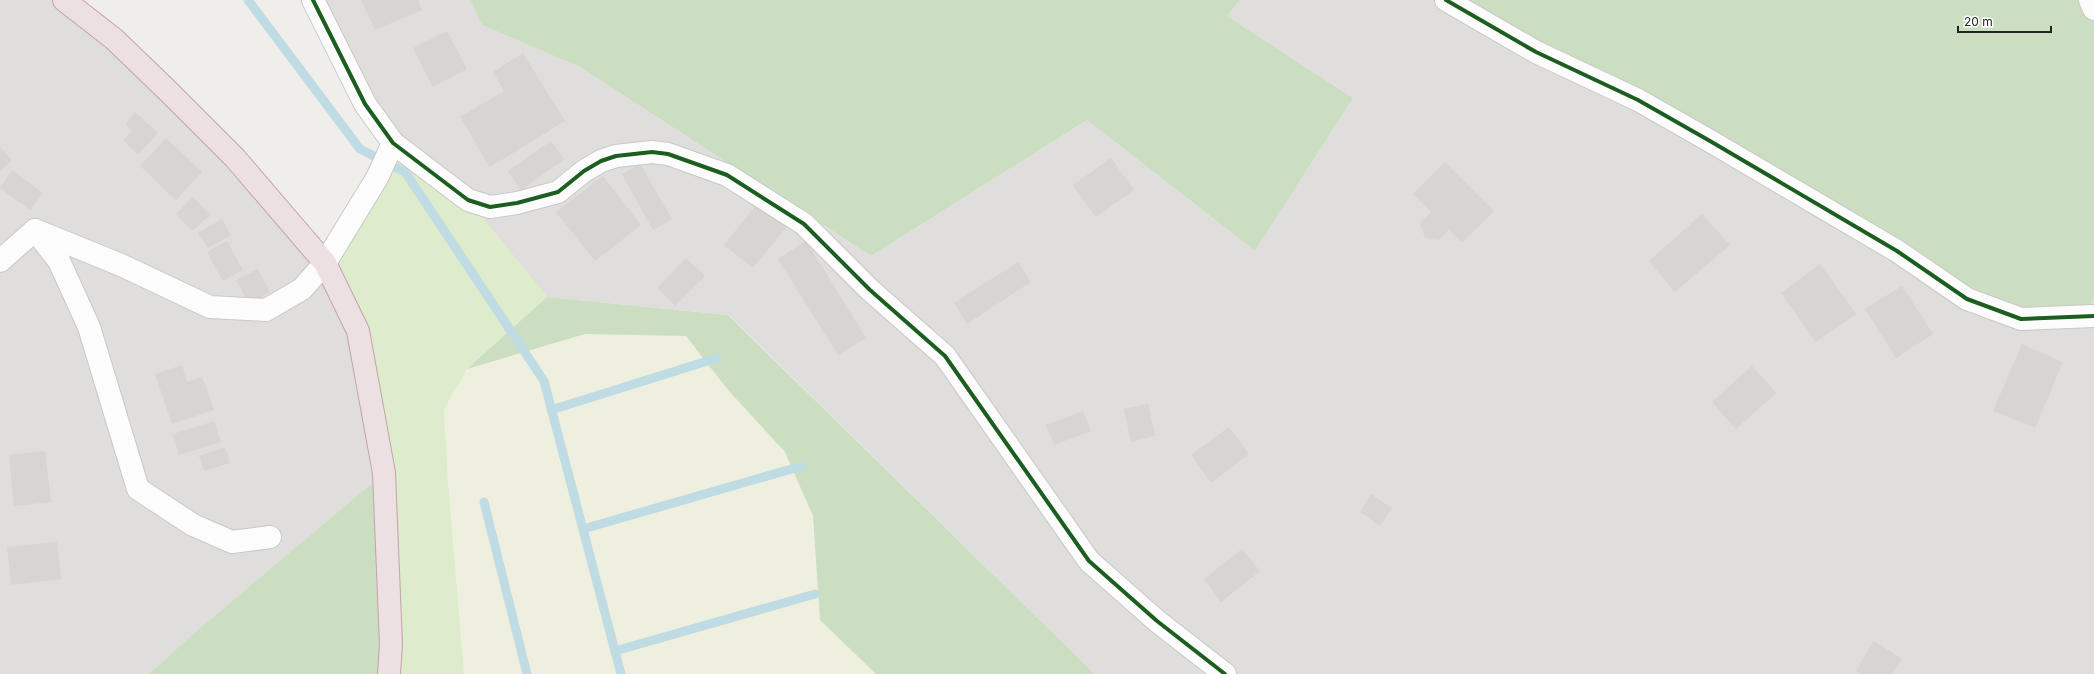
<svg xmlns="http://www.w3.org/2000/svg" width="2094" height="674" font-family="Inter,sans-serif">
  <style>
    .residential { fill: #dfdedc }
    .farmland { fill: #efefdf }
    .grass { fill: #ddeccb }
    .forest { fill: #cbdec1 }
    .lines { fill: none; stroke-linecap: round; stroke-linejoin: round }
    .stream { stroke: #bfdbe3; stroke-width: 9 }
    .building { fill: #d7d4d2 }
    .street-casing { stroke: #c9c8c7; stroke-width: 24 }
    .highway-casing { stroke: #c5a2ac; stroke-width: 24 }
    .street { stroke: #fdfcfc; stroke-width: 22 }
    .highway { stroke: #ece0e2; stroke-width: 22 }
    .cycleway-casing { stroke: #fff; stroke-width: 6 }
    .cycleway { stroke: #1b5e20; stroke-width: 4 }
  </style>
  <rect width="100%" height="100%" fill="#f0eeeb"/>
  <g class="residential">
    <path d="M0,0h64l261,263 33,68 26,142 -190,160 -45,41h-149z"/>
    <path d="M313,0h157l12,25 98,42 291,189 216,-136 168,131 98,-153 -126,-82 13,-16h206l640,318 8,-21v377h-999l-366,-359 -182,-18 -79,-97 -75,-57z"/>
  </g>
  <path class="farmland" d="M585,334l101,2 42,54 57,62 28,64 7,104 56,54h-412l-16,-190 -4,-75 23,-40z"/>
  <path class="grass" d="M388,152l80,48 79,97 -80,72 -23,40 4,75 16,190h-75l-5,-201 -26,-142 -33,-68z"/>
  <g class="forest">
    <path d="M470,0h770l-13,16 126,82 -98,153 -168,-131 -216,136 -291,-189 -98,-42z"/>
    <path d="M1446,0h648v297l-8,21 -65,1z"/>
    <path d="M547,297l181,18 367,359h-219l-56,-54 -7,-104 -28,-64 -57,-62 -42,-54 -101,-2 -118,35z"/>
    <path d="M384,473l5,201h-240l45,-41z"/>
  </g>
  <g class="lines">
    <g class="stream">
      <path d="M248,0l112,149 45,23 139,209 77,293"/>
      <path d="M551,410l166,-52"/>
      <path d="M484,502l43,172"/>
      <path d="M583,529l219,-63"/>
      <path d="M615,651l200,-57"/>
    </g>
  </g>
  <g class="building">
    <path d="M361,0h57l4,10 -47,20z"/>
    <path d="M447,31l20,38 -34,18 -20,-39z"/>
    <path d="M523,53l42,68 -75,46 -30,-50 44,-26 -11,-19z"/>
    <path d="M135,112l23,21 -20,21 -15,-14 9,-9 -7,-7z"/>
    <path d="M166,138l36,34 -26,28 -36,-34z"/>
    <path d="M551,141l13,18 -43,31 -13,-19z"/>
    <path d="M0,147l12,13 -12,11z"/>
    <path d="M1111,158l23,32 -38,27 -23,-32z"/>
    <path d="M1445,162l49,49 -32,31 -13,-12 -10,10 -14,-2 -5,-15 11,-11 -18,-18z"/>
    <path d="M640,164l32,55 -19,11 -31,-56z"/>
    <path d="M12,170l31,23 -13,17 -30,-22z"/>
    <path d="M603,176l38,49 -46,36 -39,-49z"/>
    <path d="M193,197l17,18 -18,16 -16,-17z"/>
    <path d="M759,202l29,23 -35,43 -29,-23z"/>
    <path d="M1702,214l28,31 -55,47 -26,-31z"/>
    <path d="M222,219l9,16 -23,13 -10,-15z"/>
    <path d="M227,241l16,29 -20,11 -16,-29z"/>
    <path d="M806,241l60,97 -28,17 -60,-96z"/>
    <path d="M686,258l19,18 -30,30 -18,-18z"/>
    <path d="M1018,262l13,20 -64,42 -13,-21z"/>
    <path d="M1820,264l36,50 -40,28 -35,-49z"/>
    <path d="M258,269l12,23 -21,12 -13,-24z"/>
    <path d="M1902,286l31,48 -37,24 -31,-49z"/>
    <path d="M2022,344l41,18 -28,66 -42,-17z"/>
    <path d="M182,365l5,17 15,-5 12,33 -42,14 -17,-50z"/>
    <path d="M1752,366l24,27 -40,36 -24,-27z"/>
    <path d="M1148,404l7,32 -24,6 -7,-33z"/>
    <path d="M1083,411l8,20 -37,14 -8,-20z"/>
    <path d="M214,421l7,21 -42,13 -6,-21z"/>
    <path d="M1229,427l20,27 -38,29 -20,-28z"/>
    <path d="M225,447l5,16 -26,8 -5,-15z"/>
    <path d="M45,451l6,51 -37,4 -5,-51z"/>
    <path d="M1371,494l21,14 -12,18 -20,-14z"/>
    <path d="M57,542l4,37 -50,6 -4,-38z"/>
    <path d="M1242,549l18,22 -39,31 -17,-23z"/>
    <path d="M1874,641l28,18 -10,15h-31l-5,-3z"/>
  </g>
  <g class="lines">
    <defs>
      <g id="street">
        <path d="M313,0l52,104 28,39 75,57 22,7 27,-4 41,-11 26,-21 17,-10 15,-5 36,-4 16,2 59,21 77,49 66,66 75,66 144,205 68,60 68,53"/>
        <path d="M1446,0l90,52 102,48 72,41 187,110 70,48 54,20 73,-3"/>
        <path d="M2090,0l4,9"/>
        <path d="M35,230l86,35 89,42 56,3 36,-21 23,-26 52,-85 16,-35"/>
        <path d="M0,261l35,-31 24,31 30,66 49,162 55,36 39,17 38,-5"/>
      </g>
      <path id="highway" d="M64,0l50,39 54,52 67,67 90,105 33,68 26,142 7,172 -2,29"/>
    </defs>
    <use href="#street" class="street-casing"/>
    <use href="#highway" class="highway-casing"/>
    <use href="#street" class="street"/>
    <use href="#highway" class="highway"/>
    <defs>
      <g id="cycleway">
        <path d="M313,0l52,104 28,39 75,57 22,7 27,-4 41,-11 26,-21 17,-10 15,-5 36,-4 16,2 59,21 77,49 66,66 75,66 144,205 68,60 68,53"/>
        <path d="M1446,0l90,52 102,48 72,41 187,110 70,48 54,20 73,-3"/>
      </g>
    </defs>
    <use href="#cycleway" class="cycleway-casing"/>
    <use href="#cycleway" class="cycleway"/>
  </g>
  <path d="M1958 26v6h93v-6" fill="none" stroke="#222222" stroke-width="2"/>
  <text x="1964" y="26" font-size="12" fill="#222222" stroke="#ffffff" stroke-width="3" paint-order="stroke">20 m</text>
</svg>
